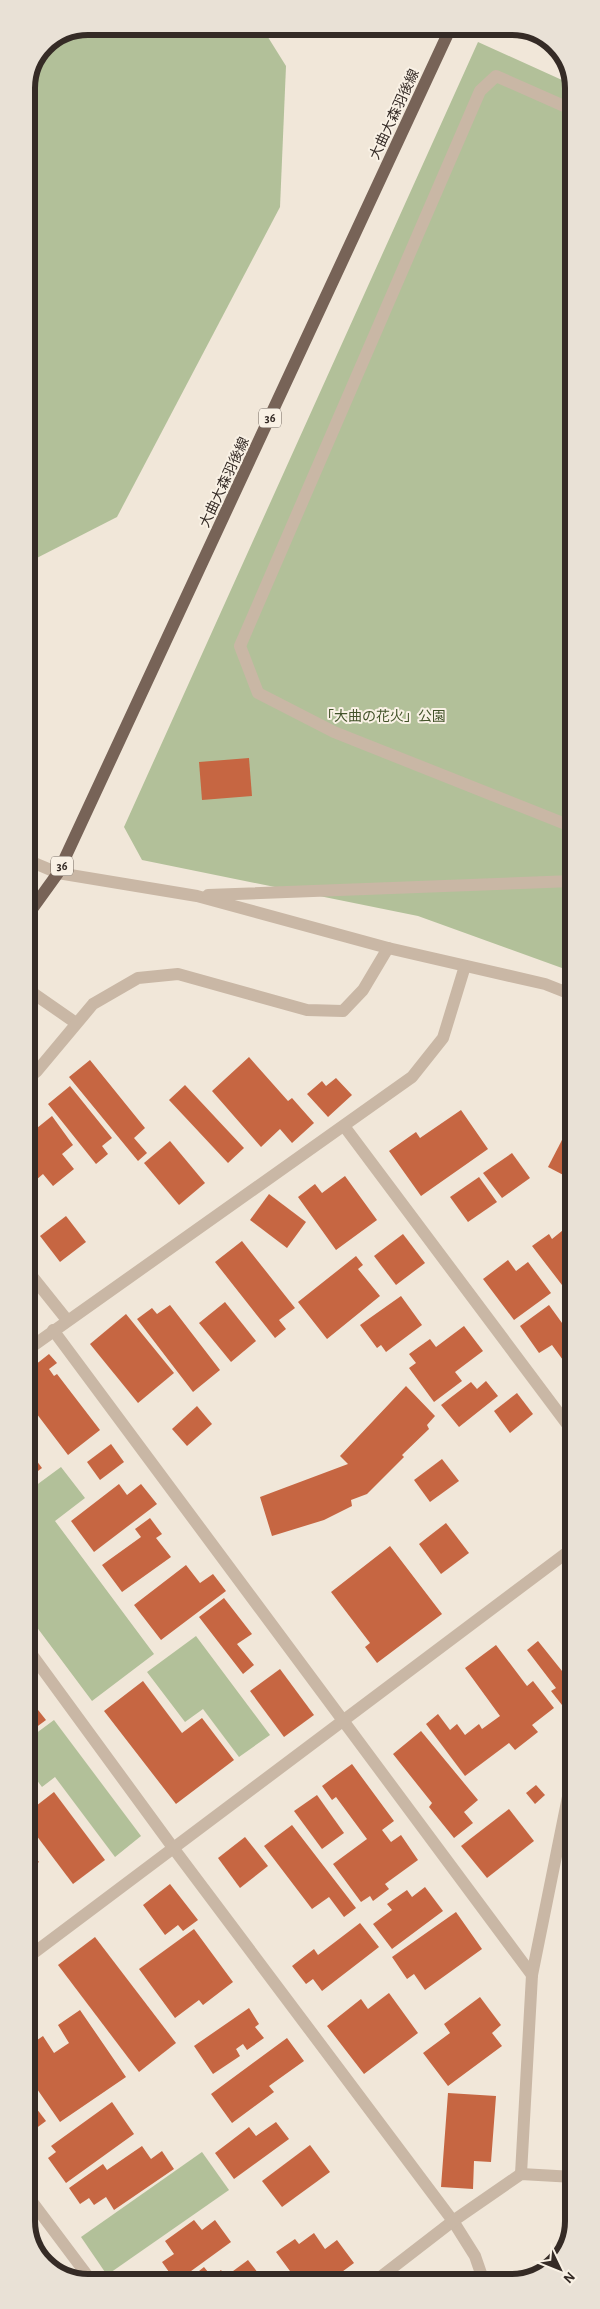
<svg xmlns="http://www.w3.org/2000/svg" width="600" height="2309" font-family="'Alegreya Sans','Noto Sans JP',sans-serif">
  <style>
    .green { fill: #b2c099 }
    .building { fill: #c66642 }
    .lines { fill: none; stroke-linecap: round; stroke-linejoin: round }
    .minor { stroke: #c9b7a5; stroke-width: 12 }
    .major { stroke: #776357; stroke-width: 12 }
    .labels { text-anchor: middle; stroke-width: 4; stroke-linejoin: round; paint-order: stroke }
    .shield { fill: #f9f1e5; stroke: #70665f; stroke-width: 1 }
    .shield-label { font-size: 12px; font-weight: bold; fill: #352b26 }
    .street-label { font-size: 14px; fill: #352b26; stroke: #f9f1e5 }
    .park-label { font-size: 14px; fill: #43532a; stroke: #f9f1e5 }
    .rim { fill: none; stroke: #352b26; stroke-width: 6 }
  </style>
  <rect width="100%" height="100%" fill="#f1e7d9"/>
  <g class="green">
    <path d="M88,26h173l25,40 -6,141 -163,310 -90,46 -1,-475 19,-44z"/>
    <path d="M478,42l95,43v887l-155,-56 -276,-56 -18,-33z"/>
    <path d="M61,1467l24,31 -30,23 99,133 -62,47 -65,-87v-122z"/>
    <path d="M196,1636l74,99 -31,22 -36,-48 -18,13 -38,-50z"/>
    <path d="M54,1720l87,116 -26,21 -60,-80 -13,10 -15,-20v-27z"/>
    <path d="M202,2152l27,38 -122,85 -26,-38z"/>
  </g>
  <g class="building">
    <path d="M249,758l3,38 -50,4 -3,-38z"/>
    <path d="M249,1057l39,44 4,-3 22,25 -22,20 -12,-14 -19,18 -49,-56z"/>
    <path d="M90,1060l55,68 -11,10 13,15 -9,8 -69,-84z"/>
    <path d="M336,1078l16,17 -24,22 -21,-23 15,-13 4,5z"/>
    <path d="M185,1085l59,63 -16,15 -59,-63z"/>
    <path d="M70,1086l42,52 -10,8 6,8 -12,10 -48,-60z"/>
    <path d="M461,1110l27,39 -67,47 -32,-45 27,-19 4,6z"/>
    <path d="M52,1116l21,29 -11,9 12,15 -21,17 -10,-12 -7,6 -9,-12v-32z"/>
    <path d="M563,1138l10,6v36l-25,-13z"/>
    <path d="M170,1141l35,42 -26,22 -35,-42z"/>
    <path d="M512,1153l18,25 -28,20 -19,-25z"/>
    <path d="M345,1176l32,44 -41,30 -38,-53 17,-13 7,9z"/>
    <path d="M479,1177l18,25 -29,20 -18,-25z"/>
    <path d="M269,1194l37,28 -19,26 -37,-28z"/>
    <path d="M66,1216l20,26 -26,20 -20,-26z"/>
    <path d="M573,1222v55l-11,8 -30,-39 17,-12 3,5z"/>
    <path d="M403,1234l22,29 -29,22 -22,-29z"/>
    <path d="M242,1241l53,67 -16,12 7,9 -11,9 -60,-76z"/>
    <path d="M356,1256l7,9 -5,4 22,27 -53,43 -29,-37z"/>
    <path d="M508,1260l8,11 12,-9 23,31 -37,27 -31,-41z"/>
    <path d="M401,1296l21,29 -36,27 -5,-7 -4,3 -17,-23z"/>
    <path d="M225,1302l31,39 -25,21 -32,-39z"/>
    <path d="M170,1305l50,65 -27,22 -56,-73 15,-11 5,6z"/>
    <path d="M549,1305l21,29 3,-2v37l-2,2 -19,-26 -13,8 -19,-27z"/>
    <path d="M126,1314l48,59 -36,30 -48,-59z"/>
    <path d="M464,1326l19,25 -28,21 7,9 -28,21 -25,-34 7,-5 -7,-9 21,-15 6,8z"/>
    <path d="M49,1354l8,9 -8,6 5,7 3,-2 43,56 -32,25 -41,-54v-12l11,-9 -8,-11z"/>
    <path d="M486,1381l12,15 -39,31 -18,-22 30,-23 6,7z"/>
    <path d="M406,1386l29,30 -8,9 2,4 -27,26 2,2 -37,37 -16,6 1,6 -28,14 -52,16 -12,-39 88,-33 -8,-8z"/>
    <path d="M517,1393l16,21 -23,19 -16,-22z"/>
    <path d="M197,1406l15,18 -25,22 -15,-17z"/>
    <path d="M111,1444l13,18 -24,18 -13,-18z"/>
    <path d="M27,1448l15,20 -15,11z"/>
    <path d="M442,1459l17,22 -29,21 -16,-22z"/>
    <path d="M119,1484l8,11 14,-11 16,20 -63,48 -23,-31z"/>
    <path d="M150,1518l12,16 -6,4 15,19 -49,35 -20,-27 39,-28 -6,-8z"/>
    <path d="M446,1523l23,30 -28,21 -22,-30z"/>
    <path d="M390,1546l52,68 -65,49 -12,-16 5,-4 -39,-51z"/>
    <path d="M186,1565l14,18 13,-9 13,17 -65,49 -27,-35z"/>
    <path d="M224,1598l28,36 -15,10 17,21 -11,9 -44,-57z"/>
    <path d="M538,1641l28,35 -4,4 11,15 -11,10 -11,-14 5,-3 -29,-38z"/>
    <path d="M496,1645l31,41 6,-5 21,27 -22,17 6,7 -23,18 -6,-7 -44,33 -39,-52 12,-10 12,16 7,-6 8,11 14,-11 3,5 18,-13 -35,-48z"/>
    <path d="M280,1669l34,46 -30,22 -34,-46z"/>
    <path d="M143,1681l39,52 20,-15 32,42 -58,44 -72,-93z"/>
    <path d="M27,1696l19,24 -19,14z"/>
    <path d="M421,1731l57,69 -14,12 9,11 -19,15 -25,-31 3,-4 -39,-49z"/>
    <path d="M352,1764l42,57 -12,9 9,12 10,-7 17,25 -33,24 4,5 -16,12 -3,-5 -9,6 -28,-38 34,-25 -31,-42 -4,3 -10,-14z"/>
    <path d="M536,1785l9,10 -10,9 -9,-11z"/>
    <path d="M54,1792l51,68 -32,24 -46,-61v-10z"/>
    <path d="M317,1795l27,38 -22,16 -28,-38z"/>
    <path d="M509,1809l25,32 -47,37 -26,-32z"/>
    <path d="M292,1825l64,83 -12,9 -15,-20 -17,12 -48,-63z"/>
    <path d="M245,1837l23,29 -28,22 -22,-30z"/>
    <path d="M27,1847l12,15 -12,9z"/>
    <path d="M170,1884l28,36 -15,11 -5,-6 -13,10 -22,-30z"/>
    <path d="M425,1887l18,24 -51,38 -19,-25 19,-14 -5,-6 20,-14 5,7z"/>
    <path d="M573,1888h1v13h-4z"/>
    <path d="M456,1912l26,37 -57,41 -11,-16 -7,5 -15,-22z"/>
    <path d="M360,1923l19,24 -57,44 -9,-12 -7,5 -14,-18 22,-17 4,6z"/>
    <path d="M194,1929l39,53 -30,23 -4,-5 -24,18 -36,-49z"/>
    <path d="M95,1937l81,106 -37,29 -81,-107z"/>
    <path d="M389,1993l29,40 -54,41 -37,-48 34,-27 7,10z"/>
    <path d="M480,1997l21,28 -9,8 10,13 -54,40 -25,-33 27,-20 -6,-9z"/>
    <path d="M249,2008l10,16 -4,3 9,11 -17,12 -4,-6 -7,5 4,7 -27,18 -19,-28z"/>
    <path d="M80,2010l46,67 -66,45 -32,-46 7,-5 -8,-11v-13l16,-11 11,17 15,-10 -11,-18z"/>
    <path d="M287,2038l17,23 -35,25 5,6 -42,31 -21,-29z"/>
    <path d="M448,2093l48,3 -5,66 -17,-1 -1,28 -32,-2z"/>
    <path d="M27,2096l19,25 -19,14z"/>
    <path d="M112,2102l22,32 -68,49 -18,-25 8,-6 -5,-6z"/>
    <path d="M276,2122l13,17 -55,40 -19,-26 34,-26 7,9z"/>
    <path d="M310,2145l20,27 -48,35 -20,-26z"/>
    <path d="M142,2146l9,13 11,-8 12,18 -60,41 -8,-13 -12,8 -5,-7 -9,6 -11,-16 34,-24 4,6z"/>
    <path d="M194,2220l8,10 13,-10 16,22 -55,40 -14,-20 12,-8 -9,-13z"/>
    <path d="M314,2233l11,16 12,-9 17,23 -23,17 2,2h-35l-22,-30 19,-13 4,5z"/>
    <path d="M33,2239l23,32 -9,-4 -15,-27z"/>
    <path d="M248,2260l17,22h-31l-5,-8z"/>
    <path d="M204,2267l8,10 9,-7 9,12h-39l-2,-3z"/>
  </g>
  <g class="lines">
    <g class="minor">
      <path d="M573,110l-77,-34 -16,15 -240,555 18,47 76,39 239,95"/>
      <path d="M27,860l31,13 139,23 191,52 157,36 28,11"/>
      <path d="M208,895l365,-14"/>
      <path d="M27,989l49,34"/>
      <path d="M27,1079l10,-8 56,-67 45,-26 40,-4 129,36 36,1 20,-21 25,-42"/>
      <path d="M344,1126l229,306"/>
      <path d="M27,1270l40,50"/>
      <path d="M53,1330l479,645"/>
      <path d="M27,1350l385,-273 31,-39 22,-72"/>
      <path d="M27,1648l147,201 279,372 22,35 9,26"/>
      <path d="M27,1958l546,-410"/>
      <path d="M521,2174l11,-199 42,-208"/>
      <path d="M27,2195l66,88"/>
      <path d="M374,2282l79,-61 68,-47 53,3"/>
    </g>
    <path class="major" d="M27,916l31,-43 393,-846"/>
  </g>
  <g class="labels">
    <g class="shield">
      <rect x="259" y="408.5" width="22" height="19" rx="4"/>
      <rect x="51" y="856.5" width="22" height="19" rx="4"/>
    </g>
    <g class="shield-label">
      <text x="270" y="422">36</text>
      <text x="62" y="870">36</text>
    </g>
    <g class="street-label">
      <text transform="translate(394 114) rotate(-65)" y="5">大曲大森羽後線</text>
      <text transform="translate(224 482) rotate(-65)" y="5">大曲大森羽後線</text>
    </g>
    <g class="park-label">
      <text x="383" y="721">「大曲の花火」公園</text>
    </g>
  </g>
  <path d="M0 0H600V2309H0ZM88 35H512A53 53 0 0 1 565 88V2221A53 53 0 0 1 512 2274H88A53 53 0 0 1 35 2221V88A53 53 0 0 1 88 35Z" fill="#e9e1d6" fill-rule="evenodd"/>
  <path class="rim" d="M88 35H512A53 53 0 0 1 565 88V2221A53 53 0 0 1 512 2274H88A53 53 0 0 1 35 2221V88A53 53 0 0 1 88 35Z"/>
  <g transform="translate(560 2269) rotate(133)" stroke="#f9f1e5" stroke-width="4" paint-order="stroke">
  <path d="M0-4L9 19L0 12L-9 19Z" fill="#352b26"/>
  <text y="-8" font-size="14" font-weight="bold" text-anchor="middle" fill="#352b26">N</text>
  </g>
</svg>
